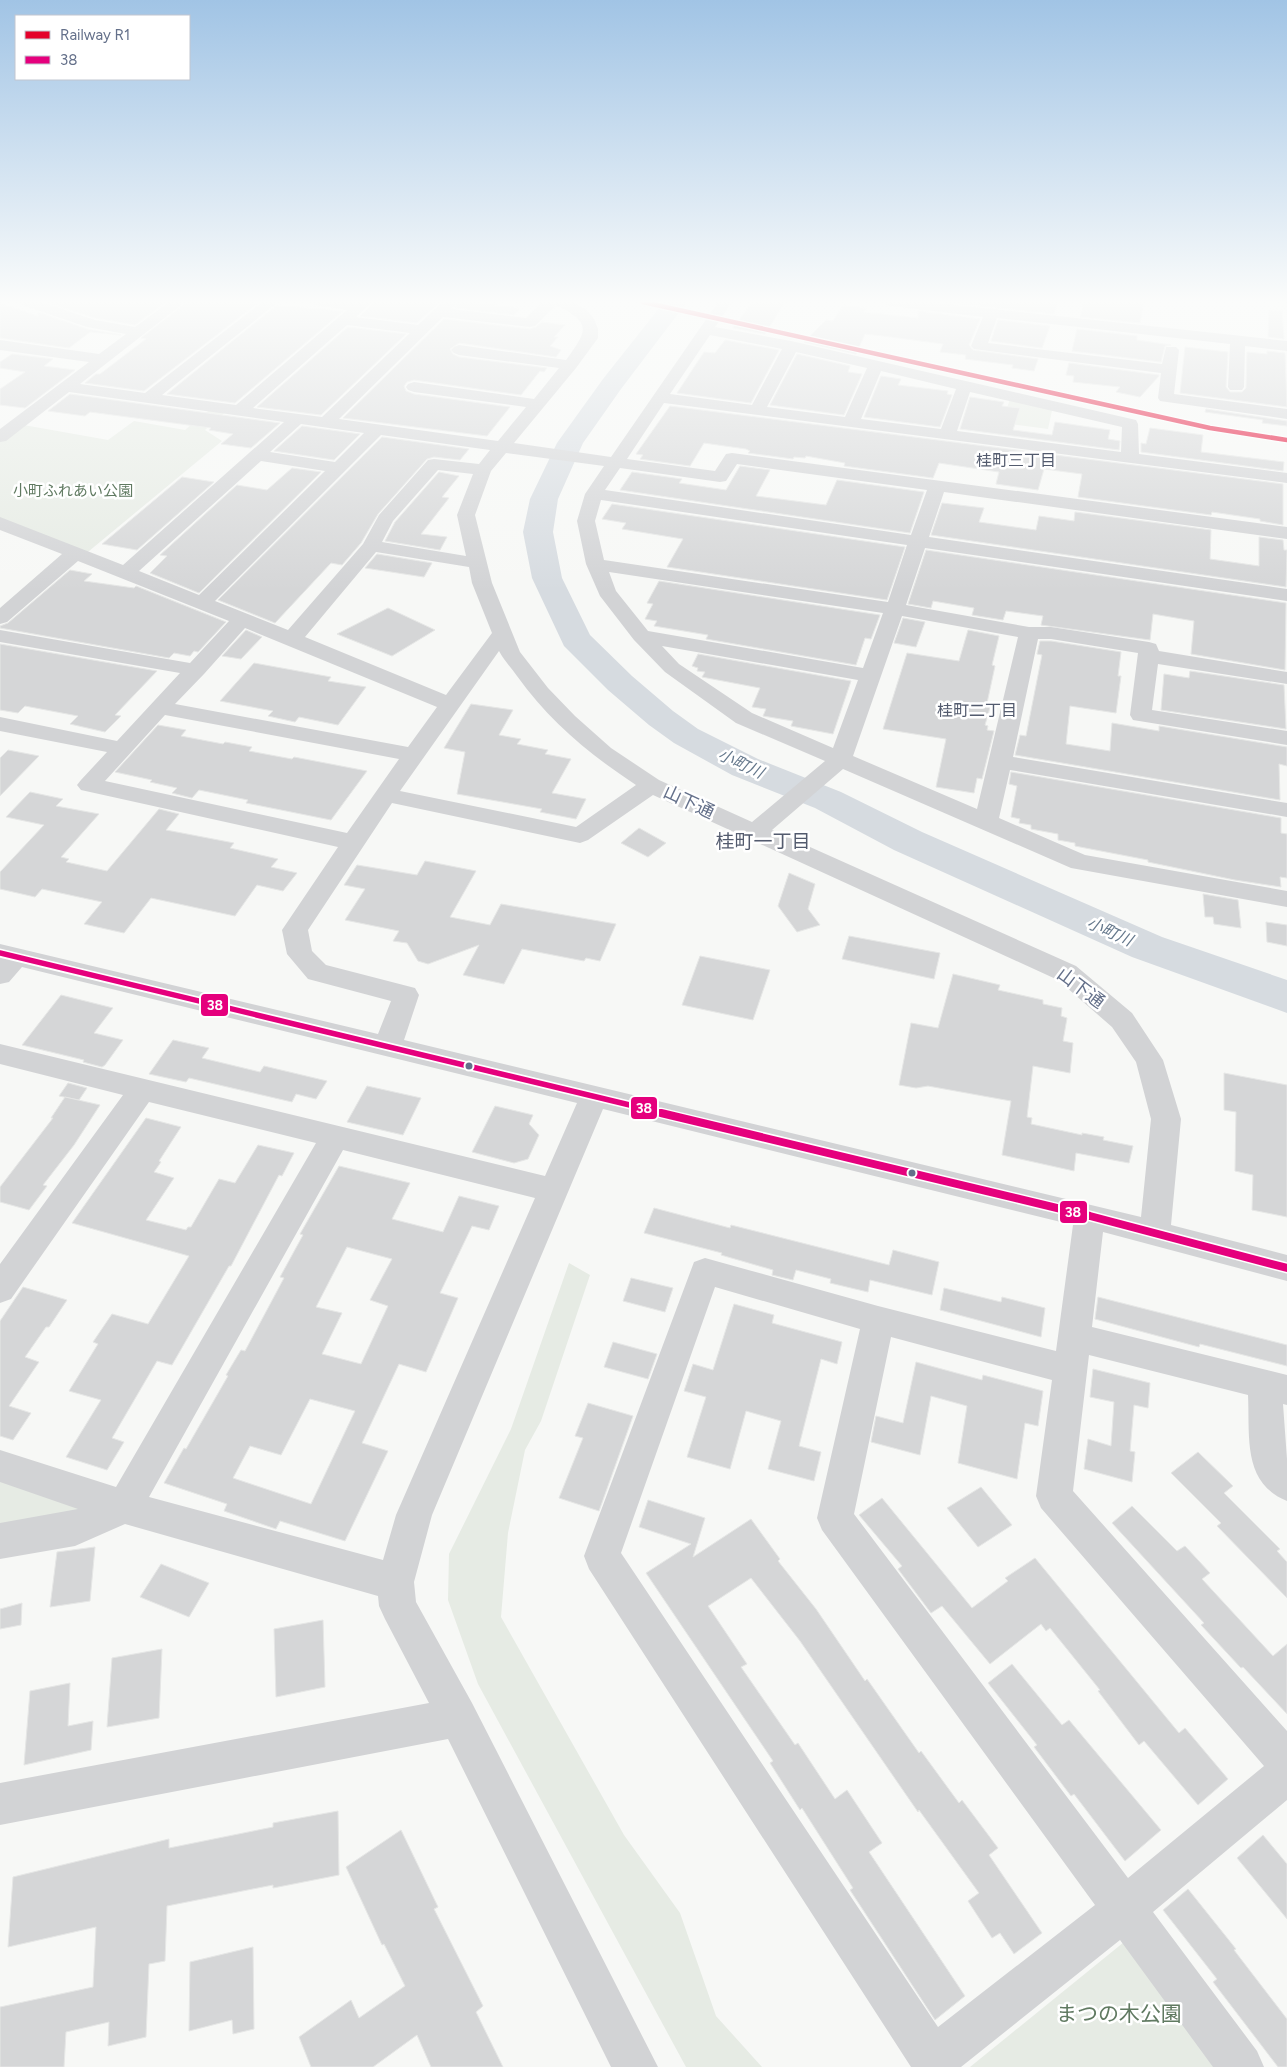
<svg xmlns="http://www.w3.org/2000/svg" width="1287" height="2067" font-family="Figtree,'Noto Sans JP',sans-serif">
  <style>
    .green { fill: #e6ebe4 }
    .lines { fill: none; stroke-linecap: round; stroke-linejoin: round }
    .river { fill: #d6dbe0; fill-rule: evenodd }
    .building { fill: #d5d6d7; stroke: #e6e7e6; fill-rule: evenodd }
    .minor { fill: #d2d3d5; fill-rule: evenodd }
    .bus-1-far1-casing { stroke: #fff; stroke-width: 9 }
    .bus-1-casing { stroke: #fff; stroke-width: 11 }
    .bus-1-far1 { stroke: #e5007d; stroke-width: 5.5 }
    .bus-1 { stroke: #e5007d; stroke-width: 8 }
    .rail-1-casing { stroke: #fff; stroke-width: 7 }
    .rail-1 { stroke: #e4002b; stroke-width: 4.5 }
    .bus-dot { fill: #64708a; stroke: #fff; stroke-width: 2 }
    .labels { text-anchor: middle; stroke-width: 5; stroke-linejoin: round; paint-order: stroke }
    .far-park-label { font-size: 15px; fill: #607a61; stroke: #fff }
    .far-neighbourhood-label { font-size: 16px; fill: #535b6e; stroke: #fff }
    .far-water-label { font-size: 16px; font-style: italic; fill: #65788c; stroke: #fff }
    .street-label { font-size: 18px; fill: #64708a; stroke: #fff }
    .neighbourhood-label { font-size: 19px; fill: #535b6e; stroke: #fff }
    .near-park-label { font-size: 21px; fill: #607a61; stroke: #fff }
    .line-badge { stroke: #fff; stroke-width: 2 }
    .badge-label { font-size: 14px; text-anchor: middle; font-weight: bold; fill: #fff }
  </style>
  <rect width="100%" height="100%" fill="#f7f8f6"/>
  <g class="green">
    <path d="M1011,396l42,10 -5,23 -46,-6z"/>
    <path d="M213,407l16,2 -24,21 17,11 -139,115 -83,-33v-86l18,-13 90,16 26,-19 51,9z"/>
    <path d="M569,1263l21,12 -49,146 -16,29 -17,83 -7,84 123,218 56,78 36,103 46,51h-76l-208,-383 -30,-84 1,-46 62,-125z"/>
    <path d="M0,1466l124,41 -124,34z"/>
    <path d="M1129,1938l93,129h-252z"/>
  </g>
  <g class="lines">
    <path class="river" d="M664,302h23l-66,87 -38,54 -25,56 -5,33 9,46 28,57 42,41 41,35 25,18 60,30 83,33 81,40 240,105 125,43v33l-155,-56 -238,-107 -79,-42 -83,-33 -58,-32 -25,-18 -41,-35 -44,-44 -32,-68 -9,-46 7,-33 27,-56 46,-64z"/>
  </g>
  <g class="building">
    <path d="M46,302h120l-31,23 -40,-7z"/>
    <path d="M187,302l71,1 -114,88 -59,-8 11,-9h4l46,-35 -5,-1z"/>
    <path d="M374,302h66l-23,21 -57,-7z"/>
    <path d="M459,302h10l51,6 -6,7 -59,-7z"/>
    <path d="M752,302h33l-20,32 -32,-6z"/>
    <path d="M943,302h115l-4,12z"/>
    <path d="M1084,302h60l-4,21 -60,-6z"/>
    <path d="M0,303l38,13v-4l49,17 34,6 -31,-3 -21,16 -69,-10z"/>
    <path d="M277,305l66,6 -108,92 -68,-9z"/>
    <path d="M843,305l23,3 -2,4 54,6v-7l62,8 -11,26 4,5 65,9 -4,12 -22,-3 1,-3 -48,-6 1,-4 -26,-3 3,-8 -60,-8 -18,-2 -9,20 -52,-12 22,-22 7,1z"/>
    <path d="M1269,310h13l2,29 -16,-2z"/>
    <path d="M444,319l86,10 6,-2 6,-5 23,3 -11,12h4l-8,9 11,4 -5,7 -97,-14 -9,6 3,5 6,3 88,11 -3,4 -4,-1 -19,24 -107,-15 -7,2 -3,4 2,5 8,3 96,13 -23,29 -144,-18z"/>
    <path d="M998,320l52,6 -8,22 -51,-7z"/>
    <path d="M348,327l58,7 -85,81 -64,-8z"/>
    <path d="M1077,329l60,7v4l34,5 -6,1 -4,16 -89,-11z"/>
    <path d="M725,340l54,10 -28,53 -74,-10 27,-41 11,1z"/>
    <path d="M1185,347l43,5 -2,35 4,5h12l4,-4 1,-36 20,2v-3l18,2 2,54 -107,-14z"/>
    <path d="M12,354l41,5 -9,7 31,4 -50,38 -25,-3v-16l25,-17 -25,-4v-6z"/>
    <path d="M797,354l53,12 -2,6 14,2 -18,41 -74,-10z"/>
    <path d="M1069,363l90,12v1l-19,21 -24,-5 4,-5 -47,-5 1,-6 -8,-1z"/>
    <path d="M881,376l20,3 -3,6 50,6 -1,3 5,1 -12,32 -76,-10z"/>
    <path d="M70,394l210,29 -29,25 -30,-4 12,-10 -24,-4 2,-2 -121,-16 -5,4 -37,-5z"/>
    <path d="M970,397l34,5 -2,4 18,2 -7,22 39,5 3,-13 55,8 -2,9 12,2 -1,9 -159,-21z"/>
    <path d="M670,406l613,78v41l-23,-4v-2l-48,-7 -1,3 -133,-18 4,-23 -38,-5 -6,21 -42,-6 3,-12 -60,-9 -6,15 -89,-12 1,-3 -39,-7 -1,2 -11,-1 -1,2 -45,-6 2,-2 -4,-2 -42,-6 -14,23 -50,-7 3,-4 -7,-1z"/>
    <path d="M1206,409l81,12v5l-25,-3 1,-3 -58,-8z"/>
    <path d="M302,426l58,8 -26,26 -60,-9z"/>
    <path d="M1150,428l53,7 -2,17 83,10 -1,9 -142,-19v-9l5,1z"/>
    <path d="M382,437l87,12 -9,11 -26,-3 -7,2 -49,55 -17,29 -19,22 -11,-2 -56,60 -57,-23z"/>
    <path d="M740,466l30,4 -14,26 70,9 11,-25 87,12 -14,41 -290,-43 12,-18 50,7 -3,4 47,7z"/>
    <path d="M292,468l29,4 -122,121 -49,-20 17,-17 -7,-1 77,-70 30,5z"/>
    <path d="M439,472l20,4 -17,21 7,1 -28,36 26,3 -7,13 -55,-9 10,-19z"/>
    <path d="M182,477l32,5 -77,68 -35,-6z"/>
    <path d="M942,503l42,5 -5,14 57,8 3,-14 35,5 1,-9 136,18 -1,29 49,7v-29l24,3 1,10h3l-1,37 -355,-52z"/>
    <path d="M612,504l293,43 -18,53 -220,-33 16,-28 -61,-10 4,-6 -24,-4z"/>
    <path d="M926,550l360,53 -1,67 -94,-16 3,-33 -41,-7 -3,26 -109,-15 2,-9 -37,-5 -3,9 -31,-5 2,-7 -41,-7 -2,7 -23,-4z"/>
    <path d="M377,554l55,9 -8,14 -59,-9z"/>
    <path d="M70,570l22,4 -8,7 50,7 2,-2 90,36 -28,30 -4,-1 -4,5 -16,-3 -5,5 -169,-30v-2l8,-3z"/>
    <path d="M659,581l221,34 -9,24 -6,-1 -9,27 -150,-26 2,-4 -54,-9 3,-5 -12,-2 8,-15 -6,-1z"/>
    <path d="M388,608l47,22 -43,26 -55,-22z"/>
    <path d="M903,618l22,4 -9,25 -22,-4z"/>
    <path d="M246,630l16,7 -21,22 -19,-3z"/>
    <path d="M968,630l31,6 -7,29 3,1 -8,37 4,1 -6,21 3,1 -1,4 7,1 -12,48 -5,-1 -3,15 -38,-6 10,-48 -63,-10 24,-76 52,8z"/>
    <path d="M1040,641h11l70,11 -3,24h3l-5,37 -46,-7 -4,38 44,7 2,-28 47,8v-5l128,21v19l-8,-2 1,36 -265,-45 5,-20 6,1 16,-81 -5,-1z"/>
    <path d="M0,644l157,27 -42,44 6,1 -16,16 -35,-8 8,-8 -53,-10 -7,7 -18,-3z"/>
    <path d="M698,654l153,27 -18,53 -42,-8 2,-5 -30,-5 3,-7 -14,-2 8,-19 -58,-11 3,-5 -8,-1 1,-3 -6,-2z"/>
    <path d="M254,663l77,14 -3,4 38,6 -28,38 -39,-8 -4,5 -27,-6 5,-5 -53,-10z"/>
    <path d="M1190,671l94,14 2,44 -125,-19 3,-36 25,4z"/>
    <path d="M471,704l42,6 -14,25 22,4 -4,5 31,6 -3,4 26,5 -19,34 34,6 -10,20 -36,-7 2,-3 -85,-15 8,-42 -21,-4z"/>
    <path d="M158,725l28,5 -5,6 42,8 2,-2 27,5 -3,4 43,8 2,-2 73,14 -36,49 -85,-17 2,-3 -49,-10 -7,8 -20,-5 5,-5 -27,-6 2,-2 -37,-8z"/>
    <path d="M8,750l31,6 -39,40v-38z"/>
    <path d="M1011,772l270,46v15l6,1v44l-7,-1 1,10 -46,-7 -87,-18v-2l-73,-14v-3l-17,-3v-6l-27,-5v-4l-12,-2 1,-4 -9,-2 6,-31 -8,-2z"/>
    <path d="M30,792l33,7 -7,7 43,8 -38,43 8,2 -3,3 41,9 52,-62 20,5 -13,16 68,13 -4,5 48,11 -7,8 26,6 -14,18 -26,-6 -22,31 -84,-18 -27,35 -40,-9 18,-22 -60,-13 -7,8 -35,-8v-17l44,-47 -38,-8z"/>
    <path d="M639,828l27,15 -18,14 -27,-14z"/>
    <path d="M425,861l51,10 -26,46 40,8 11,-21 115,20 -16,37 -14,-3 -2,3 -62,-12 -18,35 -41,-9 16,-30 -51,19 -10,-3 -11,-18 -14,-2 6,-10 -54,-11 20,-31 -21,-4 13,-20 60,10z"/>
    <path d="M789,873l26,11 -7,25 12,16 -23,7 -19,-26z"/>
    <path d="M1203,894l35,6 3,28 -27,-4 -1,-7h-8z"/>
    <path d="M1266,922l21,3v21l-20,-4z"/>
    <path d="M849,936l91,17 -6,26 -92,-20z"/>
    <path d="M700,956l70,14 -17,50 -71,-15z"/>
    <path d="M953,974l47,11 -2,5 45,10v4l19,4 -1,8 6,2 -4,23 10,2 -3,30 -37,-7 -6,51 5,1 -1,6 51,11v-2l22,4 -1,3 30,6 -4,17 -53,-10 -2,18 -72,-16 9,-54 -83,-15 -12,2 -17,-3 12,-62 27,5z"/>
    <path d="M61,995l52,13 -19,25 29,7 -18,25 -3,2 -19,-5 1,-2 -62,-15z"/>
    <path d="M173,1040l36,8 -7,10 58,14 4,-6 63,15 -11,18 -20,-5 -4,8 -103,-24 -3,4 -37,-8z"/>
    <path d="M1224,1073l63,12v132l-35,-7 1,-35 -18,-4 1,-59 -12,-2z"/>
    <path d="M68,1083l19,5 -8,12 -20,-4z"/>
    <path d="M367,1086l54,12 -18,37 -56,-13z"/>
    <path d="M65,1097l35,8 -26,40 -31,40 4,1 -18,24 -29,-8v-15l53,-69h-2z"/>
    <path d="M495,1106l38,9 -4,9 10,11 -11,24 -14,4 -42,-11z"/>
    <path d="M146,1118l35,9 -22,34 2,1 -7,10 20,6 -28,42 40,10 2,-3h3l28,-48 16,4 23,-38 36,8 -12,23 -3,-1 -48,91h-2l-57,99 -15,-4 -45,77 12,4 -17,28 -41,-13 35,-57 -32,-9 29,-47 -5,-2 19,-28 36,10 41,-68 -117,-33z"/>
    <path d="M339,1166l71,17 -18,36 51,13 16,-36 40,10 -10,24 -17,-4 -32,67 18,5 -32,74 -27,-8 -37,79 26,8 -43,90 -65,-20 -4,8 -52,-18 3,-7 -63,-21 20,-35 2,1 42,-73 -2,-1 15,-25 4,1 39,-73 -4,-1 23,-42 -3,-1zM347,1247l45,12 -22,41 18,6 -27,58 -39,-10 20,-41 -26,-6zM310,1399l45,12 -44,93 -78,-26 17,-32 31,9z"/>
    <path d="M654,1208l76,20 1,-3 158,40 4,-15 46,12 -7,33 -62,-15 -2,12 -38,-9 1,-4 -35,-9 -3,10 -21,-5 1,-5 -52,-15 1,-2 -78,-20z"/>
    <path d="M631,1278l42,10 -8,24 -42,-11z"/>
    <path d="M23,1287l44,13 -18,27h-3l-21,30 14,5 -30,44 22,7 -18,27 -13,-4v-115z"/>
    <path d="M944,1288l57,14 1,-5 43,11 -4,29 -101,-27z"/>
    <path d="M1098,1297l189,48v21l-87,-22 -1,3 -104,-28z"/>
    <path d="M734,1304l40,11 -2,8 70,19 -5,22 -16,-5 -22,87 22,6 -7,29 -46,-12 13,-48 -35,-10 -16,58 -43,-12 19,-60 -22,-6 9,-27 20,6z"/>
    <path d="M613,1342l44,12 -9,25 -44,-12z"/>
    <path d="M916,1362l66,18 1,-5 60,16 -5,35 -13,-3 -8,56 -59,-16 9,-57 -36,-10 -11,59 -49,-13 5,-26 27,7z"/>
    <path d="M1093,1369l57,14 -2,25 -14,-3 -4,46 5,1 -3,30 -48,-13 4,-30 23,7 3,-44 -24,-5z"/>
    <path d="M588,1403l45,13 -34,95 -40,-13 24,-60 -8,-2z"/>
    <path d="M1198,1452l35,34 -9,7 56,56 -3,2 10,11v36l-70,-72 4,-3 -50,-50z"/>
    <path d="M981,1487l31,38 -34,22 -31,-39z"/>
    <path d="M882,1498l90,110 36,-27 -3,-3 30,-20 144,175 6,-5 43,51 -30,26 -54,-64 -5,4 -41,-54 2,-1 -50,-62 -4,3 -5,-7 -51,40 -48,-58 -11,7 -33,-44 4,-3 -43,-51z"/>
    <path d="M648,1500l57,18 -12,39 58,-38 29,40 -2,2 38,48 49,72 2,-2 52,74 2,-2 38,52 3,-3 36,48 -9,7 53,78 -28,21 -14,-21 -8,5 -24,-37 11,-8 -60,-83 -1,2 -118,-171 -49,-63 -43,28 39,58 -6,3 54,78 3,-2 37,56 12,-9 35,53 -13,9 96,144 -30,24 -85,-130 3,-2 -51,-80 -2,2 -30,-47 3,-2 -127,-188 45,-29 -52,-17z"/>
    <path d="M1132,1506l45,45 8,-5 25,27 -8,6 71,77 14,-12v70l-44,-47 -2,1 -40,-43 3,-2 -92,-100z"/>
    <path d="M95,1547l-5,54 -40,6 7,-55z"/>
    <path d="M161,1564l48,19 -20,34 -49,-20z"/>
    <path d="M22,1603l-1,22 -21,4v-20z"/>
    <path d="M323,1620l2,67 -49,10 -2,-68z"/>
    <path d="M162,1649l-3,69 -52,9 5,-69z"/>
    <path d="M1012,1664l50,61 7,-5 92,110 -36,31 -51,-67 -3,2 -37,-49 3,-2 -49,-62z"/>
    <path d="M70,1683l-2,43 25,-5 -2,29 -67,15 6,-74z"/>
    <path d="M338,1811l1,64 -66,13v-3l-106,21 -2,55 -16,3 -3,73 -38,9 1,-24 -43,10 -2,35h-64v-60l93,-20 3,-60 -88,20 5,-70 156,-38v9l104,-21v-4z"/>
    <path d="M401,1830l37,77 -4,2 49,97 -7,6 27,55h-72l-14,-32 -44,32h-62l-12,-30 52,-37 8,18 46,-32 -21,-42 -2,1 -36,-78z"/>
    <path d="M1263,1835l24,29v55l-50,-61z"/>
    <path d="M1188,1889l48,60 -2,1 53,69v48h-9l-65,-85 4,-3 -54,-69z"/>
    <path d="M253,1947l1,82 -21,5 -1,-14 -43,11 1,-69z"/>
  </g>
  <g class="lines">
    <g class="minor">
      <path d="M20,302h21l54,18 40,7 34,-25h16l-105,82 65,9 117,-91h16l-116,93 74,10 111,-95 -32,-5 -2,-3h59l-16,15 62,8 24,-23h15l-6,7 75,9 16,-16h30l14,7 8,10 4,10v9l-22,30 -62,75 97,14 107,-155h14l-17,25 76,14 345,79 2,4 1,30 148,19v10l-623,-80 -37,56 88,12 11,-17 6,-1 555,74v12l-343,-47 -15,45 358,52v12l-362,-53 -19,57 123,22h22l98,15 7,2 3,7 128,21v12l-129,-20 -6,46 135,21v14l-154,-25 -3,-5 8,-62 -87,-14h-13l-25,118 274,46v14l-277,-47 -11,48 86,37 202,36v16l-216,-39 -228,-99 -71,61 304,136 56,47 31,47 18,59 -10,106 116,30v26l-184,-49 -11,95 195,48v30l-4,-1 4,55v42c-45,-18 -37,-65 -39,-106l-159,-40 -16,136 214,240v69l-134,112 104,139 7,16h-51l-93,-127 -159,127h-50l-322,-498 -5,-13 110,-294 11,-4 173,48 178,45 17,-126 -470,-116 -171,406 -18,67 2,20 56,101 186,364h-47l-163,-328 -448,86v-42l429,-80 -44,-84 -6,-13 -1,-10 -253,-72 -50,22 -75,13v-36l78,-14 -78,-27v-32l116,37 200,-344 -167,-41 -138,197 -11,4v-39l123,-169 -123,-31v-20l545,132 32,-73 -555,-136 -13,15 -9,2v-40l378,90 13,-33 -83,-22 -21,-25 -5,-24 56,-83 -257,-57 -4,-5 4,-5 26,-28 -107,-21v-14l117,24 63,-68 -180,-31v-12l190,33 39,-42 -151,-60 -71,61 -7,2v-16l62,-54 -62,-24v-13l123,48 161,-143 -215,-30 -63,49 -6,1v-13l89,-67 -89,-12v-10l99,14 27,-20 -39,-7 -65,-22zM556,305c36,18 32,25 10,55l-107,-15 -5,2 -3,3 3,3 5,2 100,13 -25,31 -120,-17 -6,2 -2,3 2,3 6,2 112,15 -28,34 -159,-22 104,-102 87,10 5,-1zM347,325l63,8 -88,84 -69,-9zM710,335l72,14 -30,56 -82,-11zM796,352l71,16 -22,49 -78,-10zM881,371l75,18 -15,40 -80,-10zM970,392l152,35 -1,25 -164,-21zM301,424l63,9 -29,29 -65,-10zM381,435l109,15 -11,14 -45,-5 -6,1 -49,55 -16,29 -75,86 -73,-29zM506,453l98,13 -19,28 -8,27 9,43 14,32 34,44 31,32 71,51 89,38 -73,61 -93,-42 -48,-32 -36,-32 -27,-28 -28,-36 -28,-69 -17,-68 16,-44zM261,461l64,10 -126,124 -60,-24zM737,464l190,26 -16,45 -306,-45 15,-22 100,14 6,-1zM438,470l35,4 -16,41 9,41 -84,-14 11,-21zM601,500l306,45 -19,57 -284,-42 -9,-39zM376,552l93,15 3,16 20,50 -46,62 -141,-58zM609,572l274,41 -20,55 -215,-37 -32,-40zM902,616l116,21 -41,172 -124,-53zM245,628l192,79 -29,40 -233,-43 29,-30zM662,646l196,34 -25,68 -81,-35 -73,-49zM499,651c5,9 12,17 18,25 33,46 72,78 119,109l-60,42 -176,-36zM165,715l234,44 -52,74 -242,-52zM653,795l405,185 54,47 24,35 15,57 -10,98 -737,-177 15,-45 -4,-7 -89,-23 -14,-14 -4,-21 84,-127 188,40 8,-3zM343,1150l192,48 -139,317 -13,45 -234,-63zM715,1287l145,42 -43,189 5,12 273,375 -157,122 -317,-474zM891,1337l161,43 -16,116 5,12 223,258 -136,112 -274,-364z"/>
      <path d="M884,302h44l359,39v10l-42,-5 -1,41 -2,3h-12l-2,-3 2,-43 -233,-26 -9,25 174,21 4,-17h10l3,3 -5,44 113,15v10l-127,-18 -2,-3 3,-25 -187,-24 -3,-3 12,-29 -92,-11 -5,-1z"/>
    </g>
    <defs>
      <path id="bus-1-far1" d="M0,953l667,161"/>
      <path id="bus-1" d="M661,1113l429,103 197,52"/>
    </defs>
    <use href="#bus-1-far1" class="bus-1-far1-casing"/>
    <use href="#bus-1" class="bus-1-casing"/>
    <use href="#bus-1-far1" class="bus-1-far1"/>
    <use href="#bus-1" class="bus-1"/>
    <defs>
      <path id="rail-1" d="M643,302l567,126 77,12"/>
    </defs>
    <use href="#rail-1" class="rail-1-casing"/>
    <use href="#rail-1" class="rail-1"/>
  </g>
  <linearGradient id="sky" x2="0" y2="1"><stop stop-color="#a1c4e5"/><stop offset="0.51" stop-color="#fbfcfb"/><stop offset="1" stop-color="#fbfcfb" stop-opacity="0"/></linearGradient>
  <rect width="1287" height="591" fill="url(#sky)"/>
  <g class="bus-dot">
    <circle cx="469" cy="1066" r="4.5"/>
    <circle cx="912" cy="1173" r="4.5"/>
  </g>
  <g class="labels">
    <g class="far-park-label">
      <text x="73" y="496">小町ふれあい公園</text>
    </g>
    <g class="far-neighbourhood-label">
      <text x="1016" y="466">桂町三丁目</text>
      <text x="977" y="716">桂町二丁目</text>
    </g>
    <g class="far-water-label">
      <text transform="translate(741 763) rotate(25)" y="6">小町川</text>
      <text transform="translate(1110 931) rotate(24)" y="6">小町川</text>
    </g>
    <g class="street-label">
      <text transform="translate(689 802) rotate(25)" y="6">山下通</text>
      <text transform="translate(1081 988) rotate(37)" y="6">山下通</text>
    </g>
    <g class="neighbourhood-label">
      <text x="763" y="848">桂町一丁目</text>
    </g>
    <g class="near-park-label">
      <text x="1119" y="2021">まつの木公園</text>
    </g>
  </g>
  <g class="line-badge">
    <rect x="200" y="993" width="29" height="24" rx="5" fill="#e5007d"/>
    <rect x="630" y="1096" width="28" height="24" rx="5" fill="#e5007d"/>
    <rect x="1059" y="1200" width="29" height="24" rx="5" fill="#e5007d"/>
  </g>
  <g class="badge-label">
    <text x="215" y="1010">38</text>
    <text x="644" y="1113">38</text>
    <text x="1073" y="1217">38</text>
  </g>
  <rect x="15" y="15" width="175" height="65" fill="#ffffff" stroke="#c1c6d0"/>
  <rect x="25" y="31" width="25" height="8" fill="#e4002b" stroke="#c1c6d0"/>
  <text x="60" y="40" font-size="15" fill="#64708a">Railway R1</text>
  <rect x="25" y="56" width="25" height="8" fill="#e5007d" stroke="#c1c6d0"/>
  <text x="60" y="65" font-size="15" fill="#64708a">38</text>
</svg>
